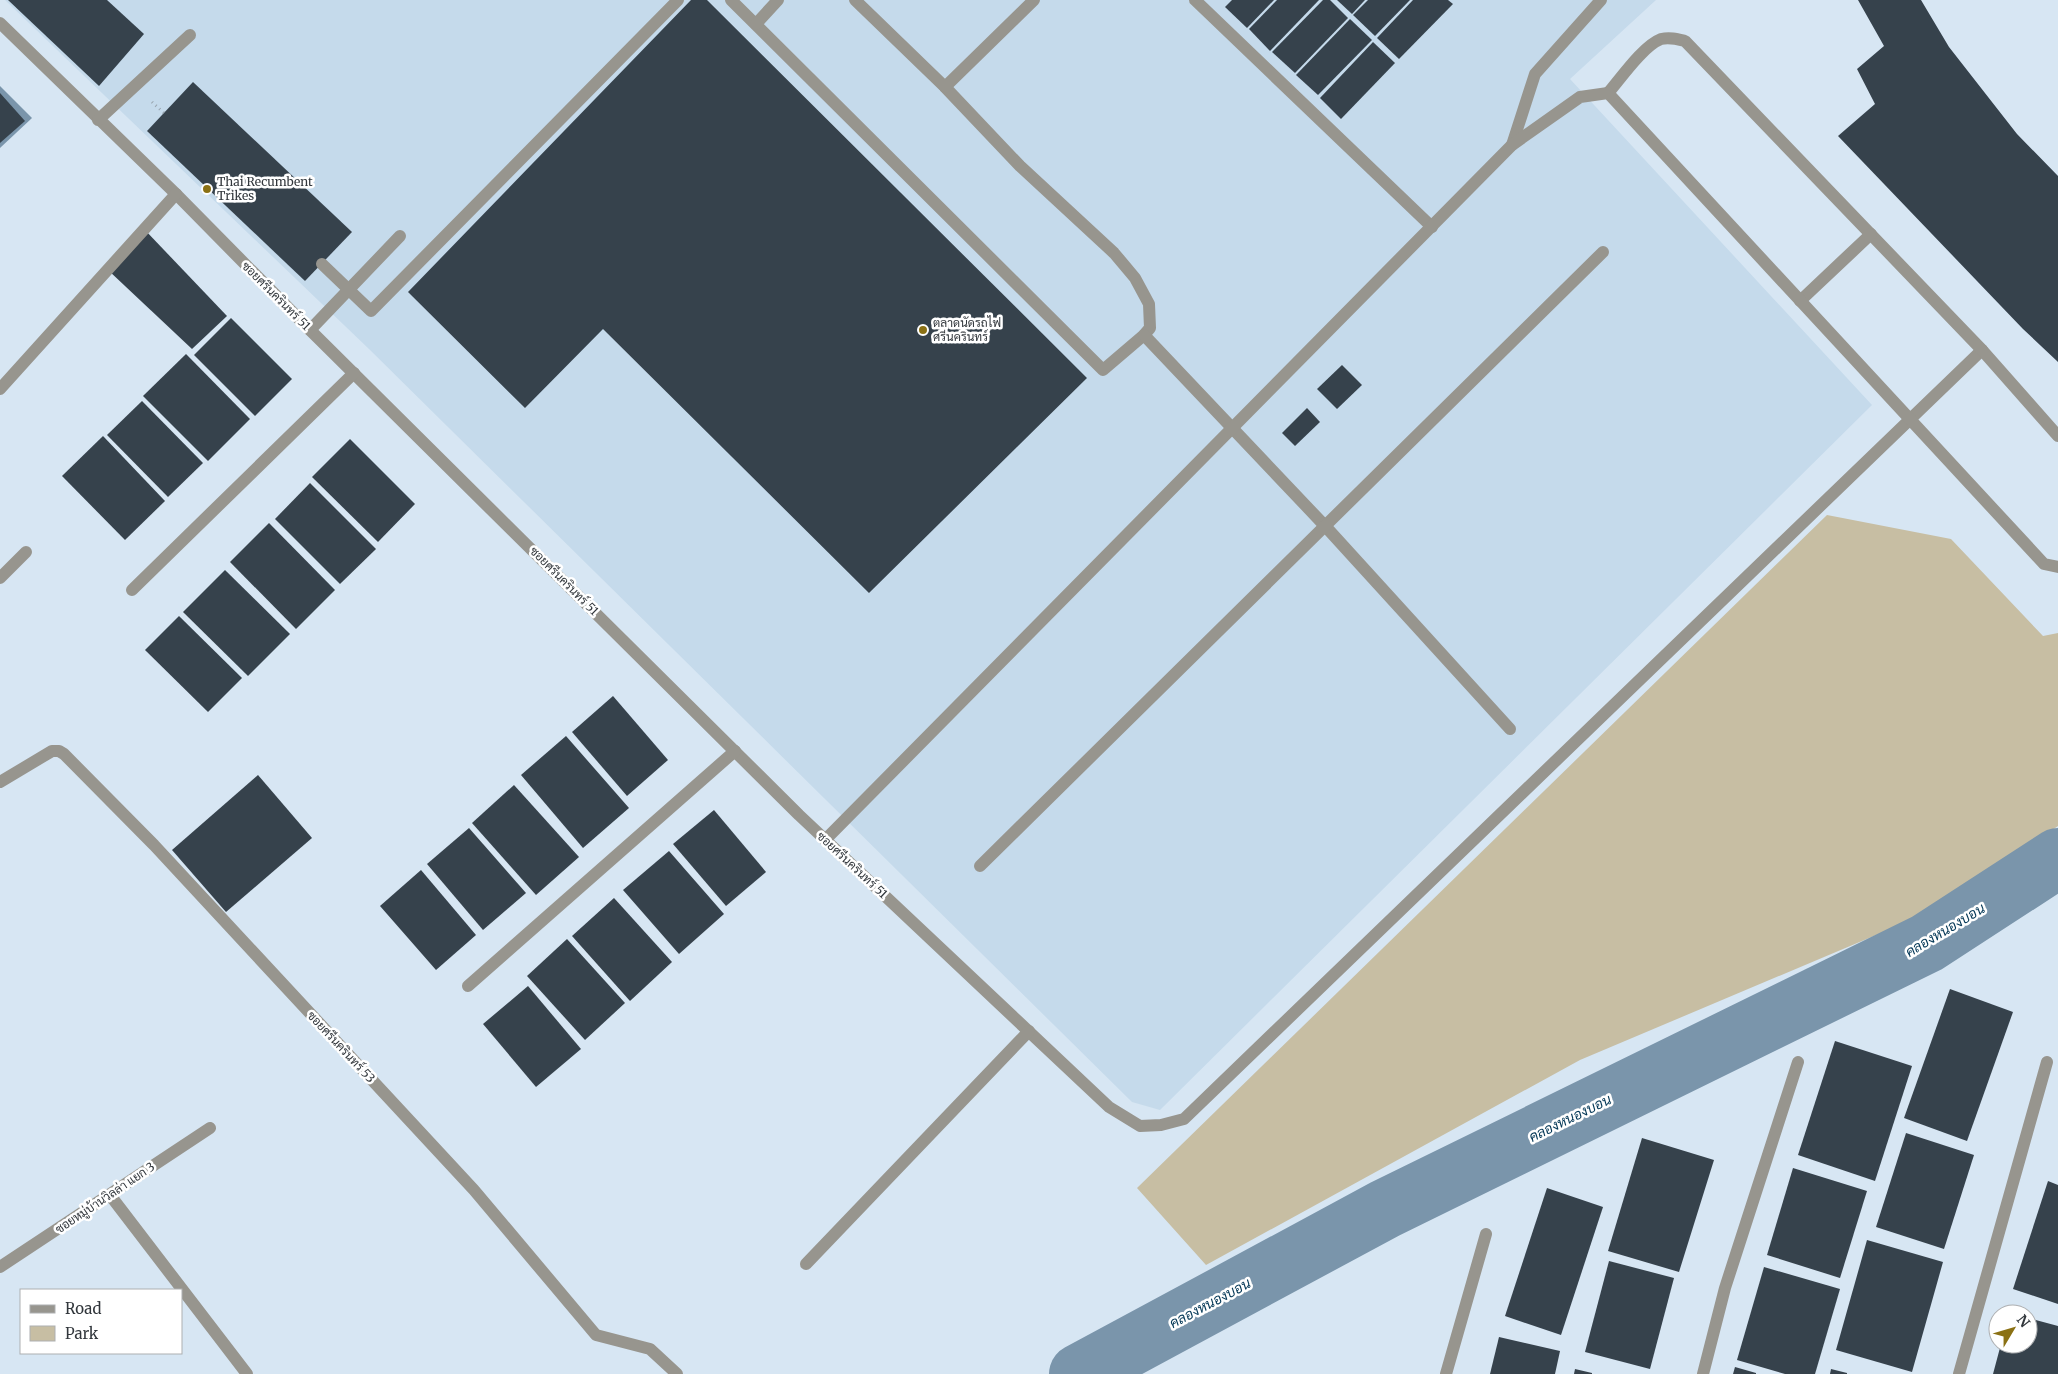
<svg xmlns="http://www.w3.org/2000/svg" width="2058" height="1374" font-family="Merriweather,Sarabun,serif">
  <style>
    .built { fill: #c5daeb }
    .green { fill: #c7bea3 }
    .water { fill: #7a95ab }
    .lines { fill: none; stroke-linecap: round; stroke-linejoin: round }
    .river { stroke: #7a95ab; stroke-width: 60 }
    .building { fill: #36424c }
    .path { stroke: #99a5af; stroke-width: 3; stroke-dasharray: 1 4; stroke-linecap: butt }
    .minor { stroke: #97958e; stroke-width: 12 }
    .poi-dot { fill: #8b7114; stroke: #fff; stroke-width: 2 }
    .labels { text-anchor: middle; stroke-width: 5; stroke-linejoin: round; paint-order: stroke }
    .poi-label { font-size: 12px; fill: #32373c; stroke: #fff; text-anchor: start }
    .street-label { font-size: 12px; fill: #32373c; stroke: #fff }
    .water-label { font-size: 14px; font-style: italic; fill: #033756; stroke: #fff }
  </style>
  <rect width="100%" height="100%" fill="#d7e6f3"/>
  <path class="built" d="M5,0h1651l-86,79 302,326 -712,705 -28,-8 -763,-753z"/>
  <path class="green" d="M1827,515l124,24 92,97 15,-3v193l-118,82 -360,152 -374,205 -69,-77z"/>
  <path class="water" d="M0,86l32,32 -32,30z"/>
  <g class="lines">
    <path class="river" d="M1079,1374l306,-165 542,-266 131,-85"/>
  </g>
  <g class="building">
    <path d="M8,0h99l37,34 -45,52z"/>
    <path d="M691,0h16l380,378 -218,215 -266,-264 -78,79 -117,-116z"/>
    <path d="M1232,0h42l-27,28 -22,-21z"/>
    <path d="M1277,0h42l-49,51 -21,-22z"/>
    <path d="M1323,0h7l18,18 -53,55 -23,-21z"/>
    <path d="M1337,0h28l-13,14z"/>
    <path d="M1368,0h42l-35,36 -22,-21z"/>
    <path d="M1413,0h35l5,4 -54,55 -22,-21z"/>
    <path d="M1858,0h63l28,47 68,87 41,42v186l-35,-33 -185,-193 37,-32 -18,-35 27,-23z"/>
    <path d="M1350,19l22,21 -54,55 -22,-20z"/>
    <path d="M1373,42l22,21 -54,56 -21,-21z"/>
    <path d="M193,82l159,150 -47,49 -158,-150z"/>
    <path d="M0,93l25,28 -25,22z"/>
    <path d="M144,229l83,87 -35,33 -84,-79z"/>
    <path d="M231,318l61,61 -37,37 -61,-61z"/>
    <path d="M186,354l64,65 -42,42 -65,-65z"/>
    <path d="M1342,365l20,20 -25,24 -20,-20z"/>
    <path d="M142,401l61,62 -35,34 -61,-62z"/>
    <path d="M1307,408l13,14 -25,24 -13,-13z"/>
    <path d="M103,436l62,65 -40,39 -63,-64z"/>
    <path d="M350,439l65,65 -37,38 -66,-65z"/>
    <path d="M310,483l66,66 -36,35 -65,-65z"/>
    <path d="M269,523l66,67 -39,39 -66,-67z"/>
    <path d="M225,570l65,64 -42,42 -65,-64z"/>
    <path d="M179,616l63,62 -34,34 -63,-62z"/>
    <path d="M613,696l55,64 -41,36 -55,-64z"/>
    <path d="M566,736l63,72 -46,40 -62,-73z"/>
    <path d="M258,775l54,63 -86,74 -54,-62z"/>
    <path d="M514,785l65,72 -43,38 -64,-72z"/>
    <path d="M714,810l52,62 -40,34 -53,-62z"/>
    <path d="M469,828l57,65 -43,37 -56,-66z"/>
    <path d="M669,851l55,63 -45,40 -56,-64z"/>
    <path d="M421,870l55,65 -40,35 -56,-64z"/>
    <path d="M614,898l58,64 -42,39 -58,-65z"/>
    <path d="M567,939l58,64 -40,37 -58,-64z"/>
    <path d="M528,986l53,63 -45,38 -53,-63z"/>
    <path d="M1950,989l63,23 -46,129 -63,-23z"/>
    <path d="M1835,1041l77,25 -37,115 -77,-26z"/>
    <path d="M1906,1133l68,22 -30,94 -68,-22z"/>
    <path d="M1642,1138l72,22 -35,112 -71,-21z"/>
    <path d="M1793,1168l74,23 -27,87 -73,-23z"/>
    <path d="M2048,1181l10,4v119l-45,-15z"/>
    <path d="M1547,1188l56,19 -42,128 -56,-19z"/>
    <path d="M1867,1240l76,22 -31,110 -76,-22z"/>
    <path d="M1609,1261l65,17 -24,91 -65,-17z"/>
    <path d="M1764,1267l76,22 -25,85h-30l-48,-14z"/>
    <path d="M2028,1318l30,8v48h-65l8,-30h27z"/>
    <path d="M1499,1337l61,14 -5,23h-65z"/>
    <path d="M1735,1367l21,6v1h-23z"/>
    <path d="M1575,1369l17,4v1h-18z"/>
    <path d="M1831,1369l16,4v1h-17z"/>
  </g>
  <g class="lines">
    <path class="path" d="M152,102l12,11"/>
    <g class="minor">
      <path d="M731,0l372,370 41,-35 6,-7 -1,-24 -14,-26 -21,-25 -94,-87 -75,-79"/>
      <path d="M855,0l90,87 89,-87"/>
      <path d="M1195,0l237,227"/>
      <path d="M0,23l176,171 134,136 489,485 310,292 31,19 21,-1 23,-6 798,-769"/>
      <path d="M756,24l22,-24"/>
      <path d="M1608,93c13,-15 35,-47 53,-54 9,-2 16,0 24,2l297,309 76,86"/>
      <path d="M98,120l92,-85"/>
      <path d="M1512,145l23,-71 66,-74"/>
      <path d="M322,264l49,47 307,-311"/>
      <path d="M1800,301l71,-67"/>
      <path d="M310,330l90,-94"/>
      <path d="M1144,335l182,192 184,202"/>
      <path d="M0,389l176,-195"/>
      <path d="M0,578l26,-26"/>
      <path d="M132,590l222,-217"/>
      <path d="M0,782l52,-31h7l5,3 90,91 320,345 122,145 54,14 27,25"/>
      <path d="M825,840l687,-695 68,-48 28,-4 436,471 14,3"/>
      <path d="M980,866l623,-614"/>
      <path d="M468,986l267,-235"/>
      <path d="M110,1195l137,179"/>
      <path d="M806,1264l223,-233"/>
      <path d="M0,1267l210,-139"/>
      <path d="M1446,1374l40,-140"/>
      <path d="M1703,1374l22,-86 73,-226"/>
      <path d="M1959,1374l88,-312"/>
    </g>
  </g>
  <g class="poi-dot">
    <circle cx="207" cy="189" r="5"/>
    <circle cx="923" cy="330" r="5"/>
  </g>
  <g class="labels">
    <g class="poi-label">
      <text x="217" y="186">Thai Recumbent<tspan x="217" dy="14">Trikes</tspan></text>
      <text x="933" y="327">ตลาดนัดรถไฟ<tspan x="933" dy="14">ศรีนครินทร์</tspan></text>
    </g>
    <g class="street-label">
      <text transform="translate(276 296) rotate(45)" y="4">ซอยศรีนครินทร์ 51</text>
      <text transform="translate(564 581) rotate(45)" y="4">ซอยศรีนครินทร์ 51</text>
      <text transform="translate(852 865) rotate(43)" y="4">ซอยศรีนครินทร์ 51</text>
      <text transform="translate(341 1047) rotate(47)" y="4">ซอยศรีนครินทร์ 53</text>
      <text transform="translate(105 1198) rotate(-34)" y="4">ซอยหมู่บ้านวิลล่า แยก 3</text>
    </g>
    <g class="water-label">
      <text transform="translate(1945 930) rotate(-31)" y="5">คลองหนองบอน</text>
      <text transform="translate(1570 1118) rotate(-26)" y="5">คลองหนองบอน</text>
      <text transform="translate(1210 1303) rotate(-28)" y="5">คลองหนองบอน</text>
    </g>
  </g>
  <rect x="20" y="1289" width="162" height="65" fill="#ffffff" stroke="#adafb1"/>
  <rect x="30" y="1305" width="25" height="8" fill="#97958e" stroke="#adafb1"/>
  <text x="65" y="1314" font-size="15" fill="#32373c">Road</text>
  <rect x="30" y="1326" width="25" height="15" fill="#c7bea3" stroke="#adafb1"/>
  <text x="65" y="1339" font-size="15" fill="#32373c">Park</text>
  <g transform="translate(2013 1329) rotate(52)"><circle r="24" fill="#ffffff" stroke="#adafb1"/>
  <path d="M0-4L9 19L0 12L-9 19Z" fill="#8b7114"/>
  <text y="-8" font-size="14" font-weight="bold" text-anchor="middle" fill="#32373c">N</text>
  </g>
</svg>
